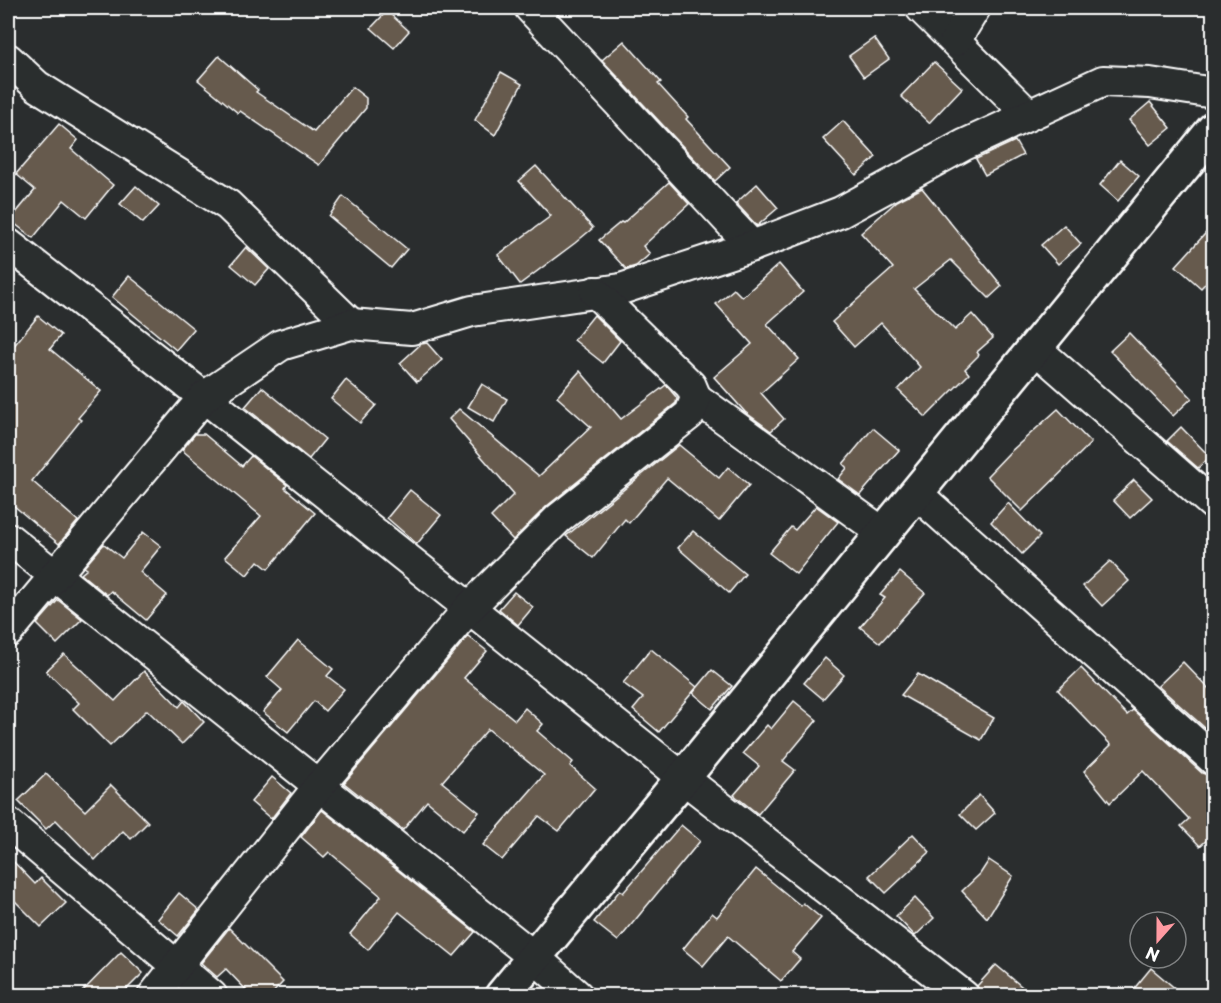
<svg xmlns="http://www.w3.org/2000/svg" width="1221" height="1003" font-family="'Playpen Sans',sans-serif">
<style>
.building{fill:#665a4d;stroke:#fff;stroke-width:1.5}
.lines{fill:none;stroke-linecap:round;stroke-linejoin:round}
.minor-casing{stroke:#fff;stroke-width:34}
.tertiary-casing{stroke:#fff;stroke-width:38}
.minor{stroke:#2a2d2e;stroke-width:30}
.tertiary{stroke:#2a2d2e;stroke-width:33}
</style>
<rect width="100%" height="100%" fill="#2a2d2e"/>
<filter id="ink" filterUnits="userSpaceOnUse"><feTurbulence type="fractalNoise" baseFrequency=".0167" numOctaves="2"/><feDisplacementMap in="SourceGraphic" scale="12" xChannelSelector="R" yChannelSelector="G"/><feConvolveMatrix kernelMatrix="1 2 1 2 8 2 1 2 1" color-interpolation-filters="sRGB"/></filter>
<g filter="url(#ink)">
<g class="building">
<polygon points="387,11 409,31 394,48 371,28"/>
<polygon points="874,38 889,59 864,77 849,56"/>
<polygon points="624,41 661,82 658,84 688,117 686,119 730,167 715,181 602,60"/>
<polygon points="219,56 258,90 256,92 314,132 352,87 366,98 366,108 319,165 240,111 238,113 198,80"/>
<polygon points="934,62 962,88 929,123 901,96"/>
<polygon points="501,72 522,84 495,135 475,120"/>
<polygon points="1150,102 1171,128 1150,145 1129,120"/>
<polygon points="843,121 876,157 856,175 823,139"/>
<polygon points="59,124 78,140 71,149 113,185 86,218 64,200 33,238 10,220 35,190 16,174"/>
<polygon points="1015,141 1023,155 985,175 976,159"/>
<polygon points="1120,160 1139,176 1118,201 1100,185"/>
<polygon points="536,166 593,228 575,243 520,284 498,255 551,216 519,181"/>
<polygon points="669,182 689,204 643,246 650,254 636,266 626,269 599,240 621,222 623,223"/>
<polygon points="757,184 778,208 757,226 736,203"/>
<polygon points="136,186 159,206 143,223 120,204"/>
<polygon points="922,188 1002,286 989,298 951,260 914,289 955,330 972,314 993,338 977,352 979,355 965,369 969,374 926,417 898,390 920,367 881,323 854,347 832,322 893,268 861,233 897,201"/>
<polygon points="343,196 407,249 391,268 329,216"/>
<polygon points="1214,224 1214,274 1201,288 1176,266"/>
<polygon points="1064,225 1081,244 1058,264 1041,245"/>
<polygon points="246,247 269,269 255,285 231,265"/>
<polygon points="779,264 803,292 767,324 799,359 761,393 784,419 771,431 745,412 714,377 752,344 716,304 734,289 742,297"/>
<polygon points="129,276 194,329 176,350 112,297"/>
<polygon points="594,315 620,341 603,363 574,340"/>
<polygon points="38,316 61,335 50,349 101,391 78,418 81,420 32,481 78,521 59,544 13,505 8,512 8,353"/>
<polygon points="1129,333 1192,398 1173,416 1110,351"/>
<polygon points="427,343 442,360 417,382 400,363 421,344"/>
<polygon points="580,371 621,419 666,385 677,398 676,403 547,506 513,540 491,517 514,494 449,419 459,409 539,476 591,427 557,397"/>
<polygon points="346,380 376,405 360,423 331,399"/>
<polygon points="482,384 507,399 494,422 468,407"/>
<polygon points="262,387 325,439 309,459 245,407"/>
<polygon points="1058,409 1091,443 1022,511 987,476 1009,453"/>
<polygon points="1181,427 1210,457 1198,468 1167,441"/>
<polygon points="873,428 899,450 860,495 838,479 847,468 843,464"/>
<polygon points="195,434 204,434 242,466 251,456 287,485 285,488 315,513 268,569 258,561 247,575 225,557 261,516 182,450"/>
<polygon points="679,445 719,478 728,467 749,485 719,521 667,478 629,523 625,519 593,558 566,536"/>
<polygon points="1134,480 1152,498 1130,518 1113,500"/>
<polygon points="410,490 441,515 417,544 387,518"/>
<polygon points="1008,503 1040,536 1022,554 991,522"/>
<polygon points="816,506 838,522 796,574 769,553 791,527 795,530"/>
<polygon points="693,531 745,574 729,593 678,548"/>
<polygon points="143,532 161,546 140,572 167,595 146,620 111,591 107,595 81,574 87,569 84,567 104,544 122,558"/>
<polygon points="1110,561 1129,581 1102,606 1083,586"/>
<polygon points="900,572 925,593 880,643 860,627 885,598 880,595"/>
<polygon points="514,592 533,607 518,625 499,609"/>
<polygon points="58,600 82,619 57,644 37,624"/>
<polygon points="468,636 487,651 464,678 515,720 525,708 543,724 537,731 573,762 570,766 595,788 559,831 539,816 502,860 483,845 544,775 488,729 442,782 479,812 463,831 427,801 403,830 344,783"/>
<polygon points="298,640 333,669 327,676 344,689 325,711 314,701 288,732 263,712 282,690 267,677"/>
<polygon points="651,649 697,687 659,732 633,710 643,698 623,683"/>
<polygon points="64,654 115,701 144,671 179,707 184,701 204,722 182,744 147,710 110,746 73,709 79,703 46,671"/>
<polygon points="825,658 844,675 823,699 804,683"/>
<polygon points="1183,662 1214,694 1214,736 1158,686"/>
<polygon points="1081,668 1127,715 1133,710 1202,773 1214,777 1214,844 1208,839 1200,846 1181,826 1189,819 1143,771 1110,803 1084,771 1111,745 1058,690"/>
<polygon points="712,670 732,686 712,709 693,693"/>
<polygon points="918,674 994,718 981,740 901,695"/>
<polygon points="794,701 817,720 783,761 795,770 758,814 734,795 759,766 743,753 767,725 771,729"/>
<polygon points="46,774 85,811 111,785 148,822 131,839 123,831 95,860 56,820 46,829 18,801"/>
<polygon points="272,777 291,793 271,819 251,802"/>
<polygon points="979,795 995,813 976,830 960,814"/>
<polygon points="322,810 475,932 454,956 399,912 368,950 350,934 381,896 329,852 324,857 301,837"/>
<polygon points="681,825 700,841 618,941 594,922 620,890 623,893"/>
<polygon points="913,834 930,852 886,893 869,876"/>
<polygon points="8,856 35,884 41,878 66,903 41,927 8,894"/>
<polygon points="989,860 1013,876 987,918 962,891 980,874"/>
<polygon points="756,869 801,906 803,903 821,918 792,952 800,959 781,981 728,936 703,966 683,949 712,913 717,917"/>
<polygon points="179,893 199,910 178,936 158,919"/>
<polygon points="915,898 934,918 915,936 896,916"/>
<polygon points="229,928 283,982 270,996 252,996 226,969 217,977 201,963"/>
<polygon points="121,952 143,973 120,996 78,996"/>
<polygon points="996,965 1033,996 981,996 977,986"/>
<polygon points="1151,968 1184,996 1128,996"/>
</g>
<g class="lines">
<g class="minor-casing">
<g id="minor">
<polyline points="530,8 752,246"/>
<polyline points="921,8 1029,115"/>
<polyline points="955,41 975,8"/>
<polyline points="8,59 37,86 228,205 351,324"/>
<polyline points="8,244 204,397 683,778 964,996"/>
<polyline points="1035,348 1214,505"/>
<polyline points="696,398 883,533"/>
<polyline points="916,493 1214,760"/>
<polyline points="8,538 534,957 578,996"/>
<polyline points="8,632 204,397 281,345 351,324 412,329 472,311 621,289 752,246 841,212 964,145 1103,81 1150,83 1214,93"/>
<polyline points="8,823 212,996"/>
<polyline points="153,996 319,786 469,608 558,519 690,414 696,398 691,386 595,292"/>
</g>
</g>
<g class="tertiary-casing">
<polyline id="tertiary" points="502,996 683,778 1214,129"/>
</g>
<use href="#minor" class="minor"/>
<use href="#tertiary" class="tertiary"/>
</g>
</g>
<rect width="1221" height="1003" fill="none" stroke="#2a2d2e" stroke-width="30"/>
<rect x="15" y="15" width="1191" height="973" fill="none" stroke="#fff" stroke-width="2" filter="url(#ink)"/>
<g transform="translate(1158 940) rotate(201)"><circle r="28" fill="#2a2d2e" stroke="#7f8182" stroke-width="1.5"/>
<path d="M0-4.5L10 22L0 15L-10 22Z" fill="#ff9aa2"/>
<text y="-9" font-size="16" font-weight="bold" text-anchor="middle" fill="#ffffff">N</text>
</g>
</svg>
